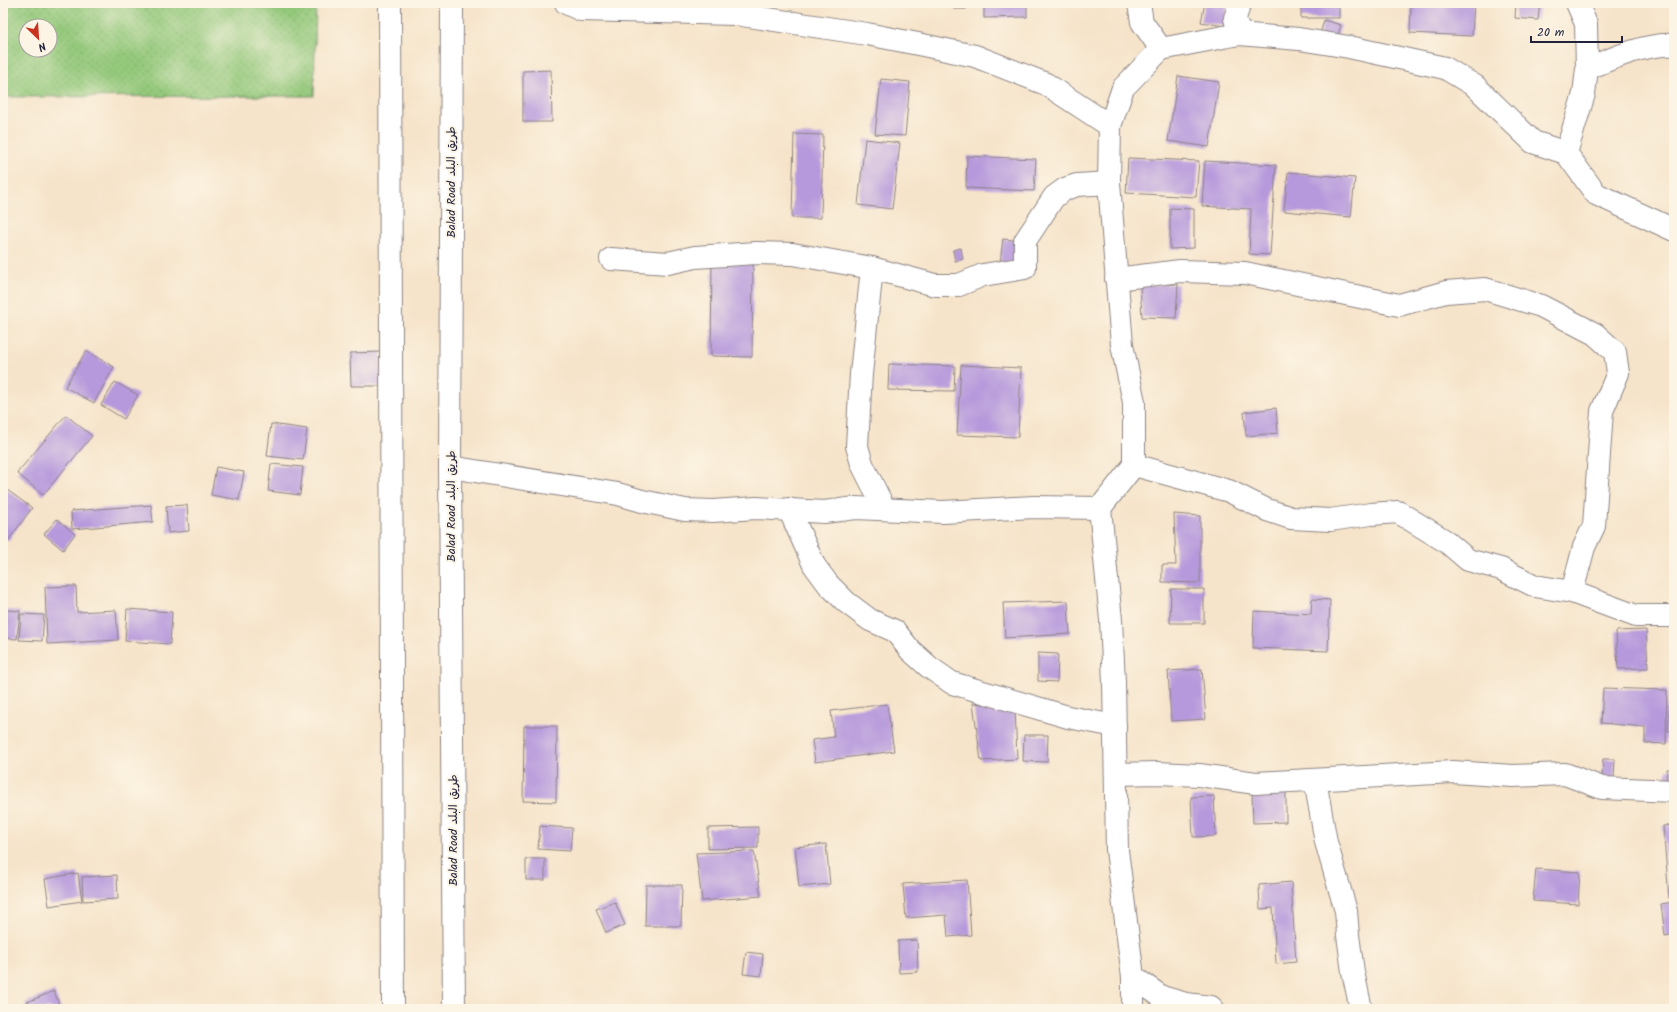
<svg xmlns="http://www.w3.org/2000/svg" width="1677" height="1012" font-family="Kalam,'Playpen Sans Arabic',sans-serif">
<style>
.grass{fill:url(#grass-dots);stroke:#5b765b;fill-rule:evenodd}
.building{fill:#b699dc}
.lines{fill:none;stroke-linecap:round;stroke-linejoin:round}
.minor-casing{stroke:#8c8382;stroke-width:24}
.highway-casing{stroke:#8c8382;stroke-width:24}
.minor{stroke:#fff;stroke-width:22}
.highway{stroke:#fff;stroke-width:22}
.labels{text-anchor:middle;dominant-baseline:central;stroke-width:4;stroke-linejoin:round;paint-order:stroke}
.street-label{font-size:12px;fill:#22223b;stroke:#fcf5e5}
</style>
<defs>
<pattern id="grass-dots" width="8" height="8" patternUnits="userSpaceOnUse"><rect width="8" height="8" fill="#94c97b"/><path d="M2 2h.1M6 6h.1" fill="none" stroke="#7fac6b" stroke-width="1.8" stroke-linecap="round"/></pattern>
</defs>
<rect width="100%" height="100%" fill="#fcf5e5"/>
<filter id="ink" filterUnits="userSpaceOnUse"><feTurbulence type="fractalNoise" baseFrequency=".025" numOctaves="2"/><feDisplacementMap in="SourceGraphic" scale="8" xChannelSelector="R" yChannelSelector="G"/><feConvolveMatrix kernelMatrix="1 2 1 2 8 2 1 2 1" color-interpolation-filters="sRGB"/></filter>
<filter id="wash" filterUnits="userSpaceOnUse"><feTurbulence type="fractalNoise" baseFrequency=".012" numOctaves="4" result="noise"/><feDisplacementMap in="SourceGraphic" scale="16" xChannelSelector="R" yChannelSelector="G"/><feGaussianBlur stdDeviation="0.9" result="paint"/><feColorMatrix in="noise" values="0 0 0 0 0 0 0 0 0 0 0 0 0 0 0 0 0 1.4 0 .05"/><feComposite in="paint" operator="in"/></filter>
<g filter="url(#wash)">
<rect width="100%" height="100%" fill="#f6e4ca"/>
<path class="grass" d="M3,3H316L314,96L3,97ZM26,26H50V50H26Z"/>
<g id="blocks">
<g class="building">
<rect x="954" y="3" width="12" height="6"/>
<polygon points="984,3 1027,3 1027,17 984,18"/>
<polygon points="1205,3 1228,3 1224,26 1201,22"/>
<rect x="1301" y="3" width="38" height="15"/>
<polygon points="1411,3 1474,3 1472,36 1410,33"/>
<polygon points="1516,3 1540,3 1538,20 1515,18"/>
<polygon points="1324,20 1341,25 1336,42 1319,38"/>
<polygon points="551,70 552,122 523,122 523,71"/>
<polygon points="1178,76 1219,82 1209,147 1168,141"/>
<polygon points="881,79 910,82 905,136 875,134"/>
<polygon points="794,134 823,135 821,218 792,218"/>
<polygon points="865,139 900,143 892,209 858,205"/>
<polygon points="967,156 1036,159 1034,191 966,188"/>
<polygon points="1128,158 1199,161 1196,197 1126,193"/>
<polygon points="1205,161 1276,165 1270,255 1249,254 1251,209 1202,206"/>
<polygon points="1288,172 1355,178 1351,217 1284,211"/>
<polygon points="1170,208 1194,209 1194,248 1170,249"/>
<polygon points="1003,239 1022,241 1020,264 1000,262"/>
<polygon points="961,248 963,259 955,261 953,250"/>
<polygon points="712,263 753,263 752,357 711,356"/>
<polygon points="1178,284 1176,318 1142,317 1140,285"/>
<polygon points="86,351 114,367 94,403 65,387"/>
<polygon points="381,352 382,386 351,386 350,353"/>
<polygon points="889,364 955,366 954,391 888,390"/>
<polygon points="961,365 1021,368 1018,437 957,435"/>
<polygon points="115,382 138,395 124,419 101,405"/>
<polygon points="1276,408 1278,433 1246,436 1244,412"/>
<polygon points="66,415 92,436 43,495 17,473"/>
<polygon points="271,424 307,429 303,460 267,456"/>
<polygon points="271,464 303,467 300,495 268,491"/>
<polygon points="216,467 244,472 239,500 211,495"/>
<polygon points="3,487 32,508 8,541 3,537"/>
<polygon points="151,505 153,522 72,529 71,511"/>
<polygon points="187,505 189,531 168,533 166,506"/>
<polygon points="1174,514 1200,516 1200,583 1162,582 1162,565 1176,565"/>
<polygon points="57,519 75,534 63,550 44,534"/>
<polygon points="76,586 77,612 116,610 118,640 47,644 45,587"/>
<polygon points="1171,589 1204,589 1204,623 1170,623"/>
<polygon points="1312,599 1330,600 1328,651 1253,648 1254,611 1311,614"/>
<polygon points="1068,601 1070,634 1005,638 1003,603"/>
<polygon points="127,609 172,612 170,644 125,641"/>
<polygon points="7,610 20,611 17,639 4,638"/>
<polygon points="21,614 44,615 42,641 19,640"/>
<polygon points="1646,630 1648,668 1618,669 1616,631"/>
<polygon points="1038,653 1058,654 1057,682 1038,681"/>
<polygon points="1202,669 1206,719 1171,721 1168,671"/>
<polygon points="1603,688 1667,690 1666,744 1645,743 1645,727 1601,723"/>
<polygon points="1671,692 1674,692 1674,731 1668,731"/>
<polygon points="973,703 1015,707 1017,759 981,761"/>
<polygon points="887,704 894,751 815,762 812,740 834,737 831,711"/>
<polygon points="524,726 557,726 556,802 523,801"/>
<polygon points="1024,735 1048,735 1047,762 1023,761"/>
<polygon points="1603,759 1615,759 1614,778 1602,778"/>
<polygon points="1667,769 1674,769 1674,781 1666,780"/>
<polygon points="1286,791 1286,822 1253,823 1252,793"/>
<polygon points="1214,796 1216,836 1193,837 1191,797"/>
<polygon points="1674,825 1674,898 1669,898 1663,826"/>
<polygon points="540,826 572,828 570,851 538,849"/>
<polygon points="758,827 758,848 708,849 708,828"/>
<polygon points="826,844 830,884 799,887 795,847"/>
<polygon points="754,851 761,896 702,901 696,853"/>
<rect x="526" y="859" width="19" height="21"/>
<polygon points="1536,869 1580,872 1578,904 1533,901"/>
<polygon points="78,873 82,901 49,906 45,879"/>
<polygon points="117,875 118,899 83,901 82,877"/>
<polygon points="967,880 971,935 948,937 946,915 906,918 903,884"/>
<polygon points="1291,882 1296,962 1276,964 1273,908 1260,909 1259,885"/>
<polygon points="646,885 682,885 681,926 645,926"/>
<polygon points="615,902 625,925 606,933 596,909"/>
<polygon points="1674,902 1674,934 1665,936 1661,904"/>
<polygon points="917,940 918,972 899,973 898,941"/>
<polygon points="746,952 763,954 761,976 743,974"/>
<polygon points="1671,979 1674,979 1674,995 1672,996"/>
<polygon points="54,991 61,1009 27,1009 25,1003"/>
</g>
</g>
</g>
<g filter="url(#ink)">
<use href="#blocks" fill-opacity="0" stroke="#8c8382" stroke-width="1"/>
<g class="lines">
<g class="minor-casing">
<g id="minor">
<polyline points="566,3 581,10 735,14 867,34 918,44 975,56 1046,84 1110,126"/>
<polyline points="1139,3 1142,22 1161,49"/>
<polyline points="1239,34 1235,18 1240,3"/>
<path d="M1587,69C1612,58 1648,43 1674,45"/>
<polyline points="1566,153 1584,94 1587,69 1586,24 1577,3"/>
<polyline points="611,259 668,263 695,257 756,253 793,254 872,268 935,285 959,285 983,275 1025,268 1025,241 1054,197 1065,189 1077,185 1109,183"/>
<polyline points="872,268 861,374 857,446 862,464 884,508"/>
<polyline points="1116,279 1180,271 1245,273 1399,305 1446,292 1485,289 1541,306 1595,334 1615,352 1618,373 1602,411 1594,526 1584,547 1572,592"/>
<polyline points="1134,465 1229,491 1267,510 1291,518 1330,520 1371,514 1398,512 1447,542 1468,560 1501,569 1535,586 1572,592 1636,616 1674,616"/>
<polyline points="450,467 618,494 642,501 685,510 713,511 756,508 824,512 856,508 943,512 1034,507 1100,508 1134,465 1134,402 1122,345 1109,183 1110,126 1123,88 1161,49 1239,34 1299,39 1349,47 1445,68 1475,86 1533,142 1566,153 1596,194 1674,230"/>
<polyline points="1100,508 1111,620 1114,682 1117,850 1133,977 1133,1009"/>
<polyline points="789,509 814,565 828,584 846,602 870,620 895,631 910,650 929,667 952,683 1068,717 1115,726"/>
<polyline points="1116,774 1158,773 1199,775 1256,783 1453,772 1513,776 1565,774 1602,788 1674,791"/>
<polyline points="1315,780 1326,842 1346,911 1348,935 1353,972 1361,1009"/>
<polyline points="1133,977 1162,997 1186,1004 1211,1007 1213,1009"/>
</g>
</g>
<g class="highway-casing">
<g id="highway">
<polyline points="390,3 393,1009"/>
<polyline points="452,3 450,467 454,1009"/>
</g>
</g>
<use href="#minor" class="minor"/>
<use href="#highway" class="highway"/>
</g>
</g>
<g class="labels">
<g class="street-label">
<text transform="translate(451 182) rotate(-90)">Balad Road طريق البلد</text>
<text transform="translate(451 506) rotate(-90)">Balad Road طريق البلد</text>
<text transform="translate(453 830) rotate(-90)">Balad Road طريق البلد</text>
</g>
</g>
<rect width="1677" height="1012" fill="none" stroke="#fcf5e5" stroke-width="16"/>
<g transform="translate(38 38) rotate(155)"><circle r="19" fill="#fcf5e5" stroke="#a5a1a1"/>
<path d="M0-3L7 15L0 10L-7 15Z" fill="#c8321e"/>
<text y="-6" font-size="11" font-weight="bold" text-anchor="middle" fill="#22223b">N</text>
</g>
<path d="M1531 36v6h91v-6" fill="none" stroke="#22223b" stroke-width="2"/>
<text x="1537" y="36" font-size="12" fill="#22223b" stroke="#fcf5e5" stroke-width="3" paint-order="stroke">20 m</text>
</svg>
